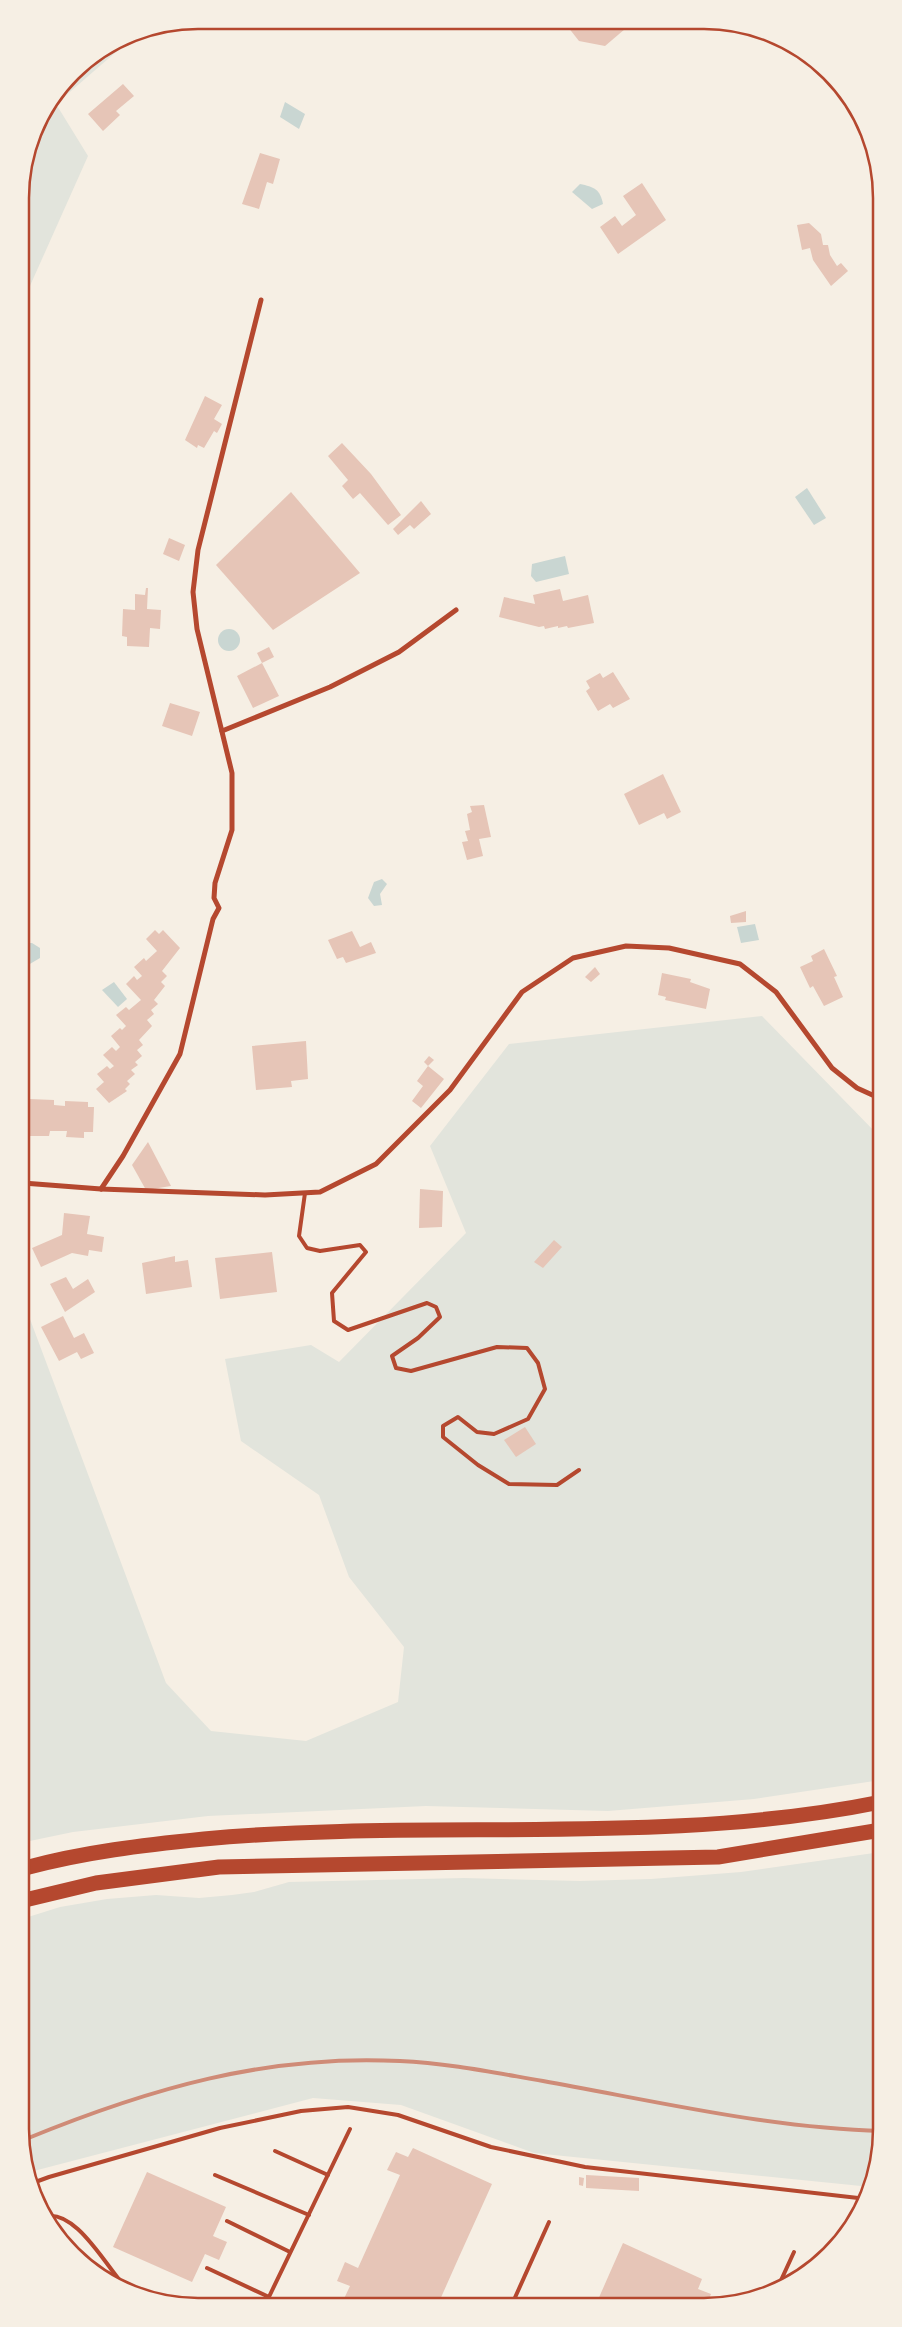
<svg xmlns="http://www.w3.org/2000/svg" width="902" height="2327" font-family="Mulish,sans-serif">
<style>
.green{fill:#e2e4dc}
.water{fill:#c9d6d2}
.building{fill:#e6c5b7}
.lines{fill:none;stroke-linecap:round;stroke-linejoin:round}
.path{stroke:#b5482f;stroke-width:3}
.service{stroke:#b5482f;stroke-width:4}
.minor{stroke:#b5482f;stroke-width:5}
.motorway{stroke:#b5482f;stroke-width:15}
.rail{stroke:#cf8b77;stroke-width:4}
.rim{fill:none;stroke:#b5482f;stroke-width:2.5}
</style>
<rect width="100%" height="100%" fill="#f6efe4"/>
<g class="green">
<polygon points="139,32 56,104 88,156 21,306 20,186 38,119 80,64 130,33"/>
<polygon points="762,1016 879,1136 881,1780 754,1799 608,1811 426,1806 208,1816 73,1832 25,1842 24,1303 166,1683 211,1731 306,1741 398,1702 404,1647 349,1577 319,1495 241,1441 225,1359 311,1345 339,1362 466,1233 430,1146 509,1044"/>
<polygon points="881,1852 882,2141 871,2187 534,2153 401,2105 313,2098 26,2173 25,1918 60,1907 107,1899 156,1895 199,1898 232,1895 254,1892 289,1882 464,1878 580,1881 651,1879 741,1872"/>
</g>
<g class="water">
<polygon points="285,102 305,114 299,129 280,117"/>
<path d="M580,184C594,187 600,189 603,204L592,209L572,192Z"/>
<polygon points="807,488 826,518 814,525 795,497"/>
<polygon points="565,556 569,574 536,582 531,576 532,564"/>
<circle cx="229" cy="640" r="11"/>
<polygon points="382,879 387,884 380,894 382,905 374,906 368,898 374,882"/>
<polygon points="755,924 759,940 741,943 737,927"/>
<polygon points="27,943 32,943 40,948 40,958 23,968 23,951"/>
<polygon points="114,982 127,999 118,1007 102,990"/>
</g>
<g class="building">
<polygon points="564,22 595,22 632,23 605,46 579,41"/>
<polygon points="123,84 134,96 116,111 120,115 103,131 88,114"/>
<polygon points="260,153 280,159 273,184 267,182 259,209 242,204"/>
<polygon points="642,183 666,220 618,254 600,227 615,216 622,226 636,215 623,196"/>
<polygon points="809,223 821,234 823,245 828,245 830,255 837,266 841,263 848,271 831,286 813,260 810,248 802,250 797,225"/>
<polygon points="205,396 222,405 214,419 222,424 217,433 214,431 204,448 198,445 197,448 185,440"/>
<polygon points="342,443 371,474 401,515 388,525 360,493 353,499 342,486 348,480 328,456"/>
<polygon points="291,492 360,573 273,630 216,565"/>
<polygon points="421,501 431,514 414,529 410,525 398,535 393,529"/>
<polygon points="169,538 185,545 179,561 163,554"/>
<polygon points="146,588 148,588 147,609 161,610 160,629 150,628 149,647 127,646 127,637 122,636 123,609 135,610 135,594 145,595"/>
<polygon points="560,589 563,601 588,595 594,623 568,628 567,626 558,628 558,626 545,629 544,626 539,627 499,617 504,597 535,604 533,595"/>
<polygon points="269,647 274,657 262,663 257,653"/>
<polygon points="262,663 279,696 253,708 237,676"/>
<polygon points="613,672 630,699 613,708 610,704 598,711 586,691 590,688 586,681 600,673 603,678"/>
<polygon points="170,703 200,712 192,736 162,726"/>
<polygon points="663,774 681,812 667,819 664,813 639,825 624,794"/>
<polygon points="484,805 491,837 479,839 483,856 467,860 462,842 468,841 465,831 470,830 467,814 472,812 470,806"/>
<polygon points="746,911 746,922 731,923 730,916"/>
<polygon points="155,930 159,934 163,930 180,948 162,971 167,976 161,982 165,986 154,1000 158,1004 151,1010 154,1014 147,1020 152,1026 139,1040 143,1045 137,1050 142,1056 135,1062 138,1065 131,1070 135,1074 127,1081 130,1084 125,1089 127,1091 109,1103 96,1089 104,1082 97,1074 107,1066 110,1069 114,1066 103,1055 112,1047 116,1051 120,1047 111,1036 120,1028 122,1030 126,1026 116,1015 126,1007 129,1010 141,1000 126,984 134,976 137,980 142,976 134,967 144,958 146,961 157,951 146,939"/>
<polygon points="352,931 360,947 371,942 376,953 346,963 343,957 337,959 328,940"/>
<polygon points="824,949 837,976 834,977 843,997 824,1006 813,986 810,988 800,967 813,961 811,956"/>
<polygon points="595,967 600,974 591,982 585,977"/>
<polygon points="662,973 691,979 690,982 710,989 706,1009 665,1000 666,997 658,995"/>
<polygon points="306,1041 308,1079 291,1081 292,1087 256,1090 252,1046"/>
<polygon points="429,1056 434,1060 428,1066 424,1062"/>
<polygon points="428,1066 444,1079 421,1108 412,1101 423,1086 417,1081"/>
<polygon points="29,1099 54,1100 54,1105 65,1106 65,1101 88,1102 88,1107 94,1107 93,1132 84,1132 84,1138 66,1137 67,1131 50,1131 49,1136 29,1136 29,1130 23,1129 23,1104 29,1104"/>
<polygon points="148,1142 171,1186 146,1190 132,1165"/>
<polygon points="420,1189 443,1191 442,1227 419,1228"/>
<polygon points="64,1213 90,1216 87,1234 104,1237 102,1252 89,1250 88,1256 72,1253 41,1267 32,1248 62,1235"/>
<polygon points="554,1240 562,1247 543,1268 534,1262"/>
<polygon points="272,1252 277,1292 220,1299 215,1258"/>
<polygon points="175,1256 175,1262 188,1260 192,1287 146,1294 142,1263"/>
<polygon points="66,1277 73,1289 88,1279 95,1292 65,1312 50,1284"/>
<polygon points="63,1316 74,1338 84,1333 94,1353 81,1359 77,1352 59,1361 41,1327"/>
<polygon points="525,1427 536,1444 516,1457 504,1440"/>
<polygon points="413,2148 492,2184 459,2257 439,2302 342,2303 350,2286 337,2281 345,2262 358,2268 400,2175 387,2170 396,2152 408,2157"/>
<polygon points="147,2172 226,2207 213,2236 227,2242 219,2260 205,2254 192,2282 113,2247"/>
<polygon points="586,2175 639,2178 639,2191 586,2188"/>
<polygon points="579,2177 584,2178 583,2186 579,2185"/>
<polygon points="623,2243 702,2279 698,2289 711,2294 708,2301 597,2302"/>
</g>
<g class="lines">
<polyline class="path" points="93,62 95,55"/>
<g class="service">
<polyline points="305,1193 299,1236 307,1248 320,1251 360,1245 366,1252 332,1293 334,1321 348,1330 427,1303 436,1307 440,1317 418,1338 392,1356 396,1368 411,1371 497,1347 527,1348 538,1363 545,1389 528,1419 494,1434 477,1432 458,1417 443,1426 443,1437 478,1465 509,1484 557,1485 579,1470"/>
<polyline points="275,2151 328,2175"/>
<polyline points="215,2175 309,2215"/>
<polyline points="30,2184 49,2177 220,2128 301,2111 348,2107 398,2115 491,2147 585,2167 867,2199"/>
<path d="M43,2217C73,2206 105,2264 122,2283"/>
<polyline points="227,2221 290,2252"/>
<polyline points="207,2268 269,2297"/>
<polyline points="777,2289 794,2252"/>
<polyline points="513,2302 549,2222"/>
<polyline points="266,2303 350,2129"/>
</g>
<g class="minor">
<polyline points="222,731 330,687 399,652 456,610"/>
<polyline points="23,1183 101,1189 265,1195 320,1192 376,1164 450,1090 522,992 573,958 626,946 669,948 740,964 776,992 832,1068 857,1088 879,1098"/>
<polyline points="101,1189 123,1156 180,1054 213,919 219,908 214,898 215,883 232,830 232,773 197,629 193,592 198,550 261,300"/>
</g>
<g class="motorway">
<path d="M25,1868C84,1852 144,1845 204,1839C428,1818 660,1847 881,1802"/>
<polyline points="25,1900 96,1883 219,1867 718,1857 881,1830"/>
</g>
<path class="rail" d="M26,2139C148,2089 267,2054 400,2061C448,2063 496,2073 543,2081C655,2101 768,2128 882,2131"/>
</g>
<path d="M0 0H902V2327H0ZM198 29H704A169 169 0 0 1 873 198V2129A169 169 0 0 1 704 2298H198A169 169 0 0 1 29 2129V198A169 169 0 0 1 198 29Z" fill="#f6efe4" fill-rule="evenodd"/>
<path class="rim" d="M198 29H704A169 169 0 0 1 873 198V2129A169 169 0 0 1 704 2298H198A169 169 0 0 1 29 2129V198A169 169 0 0 1 198 29Z"/>
</svg>
